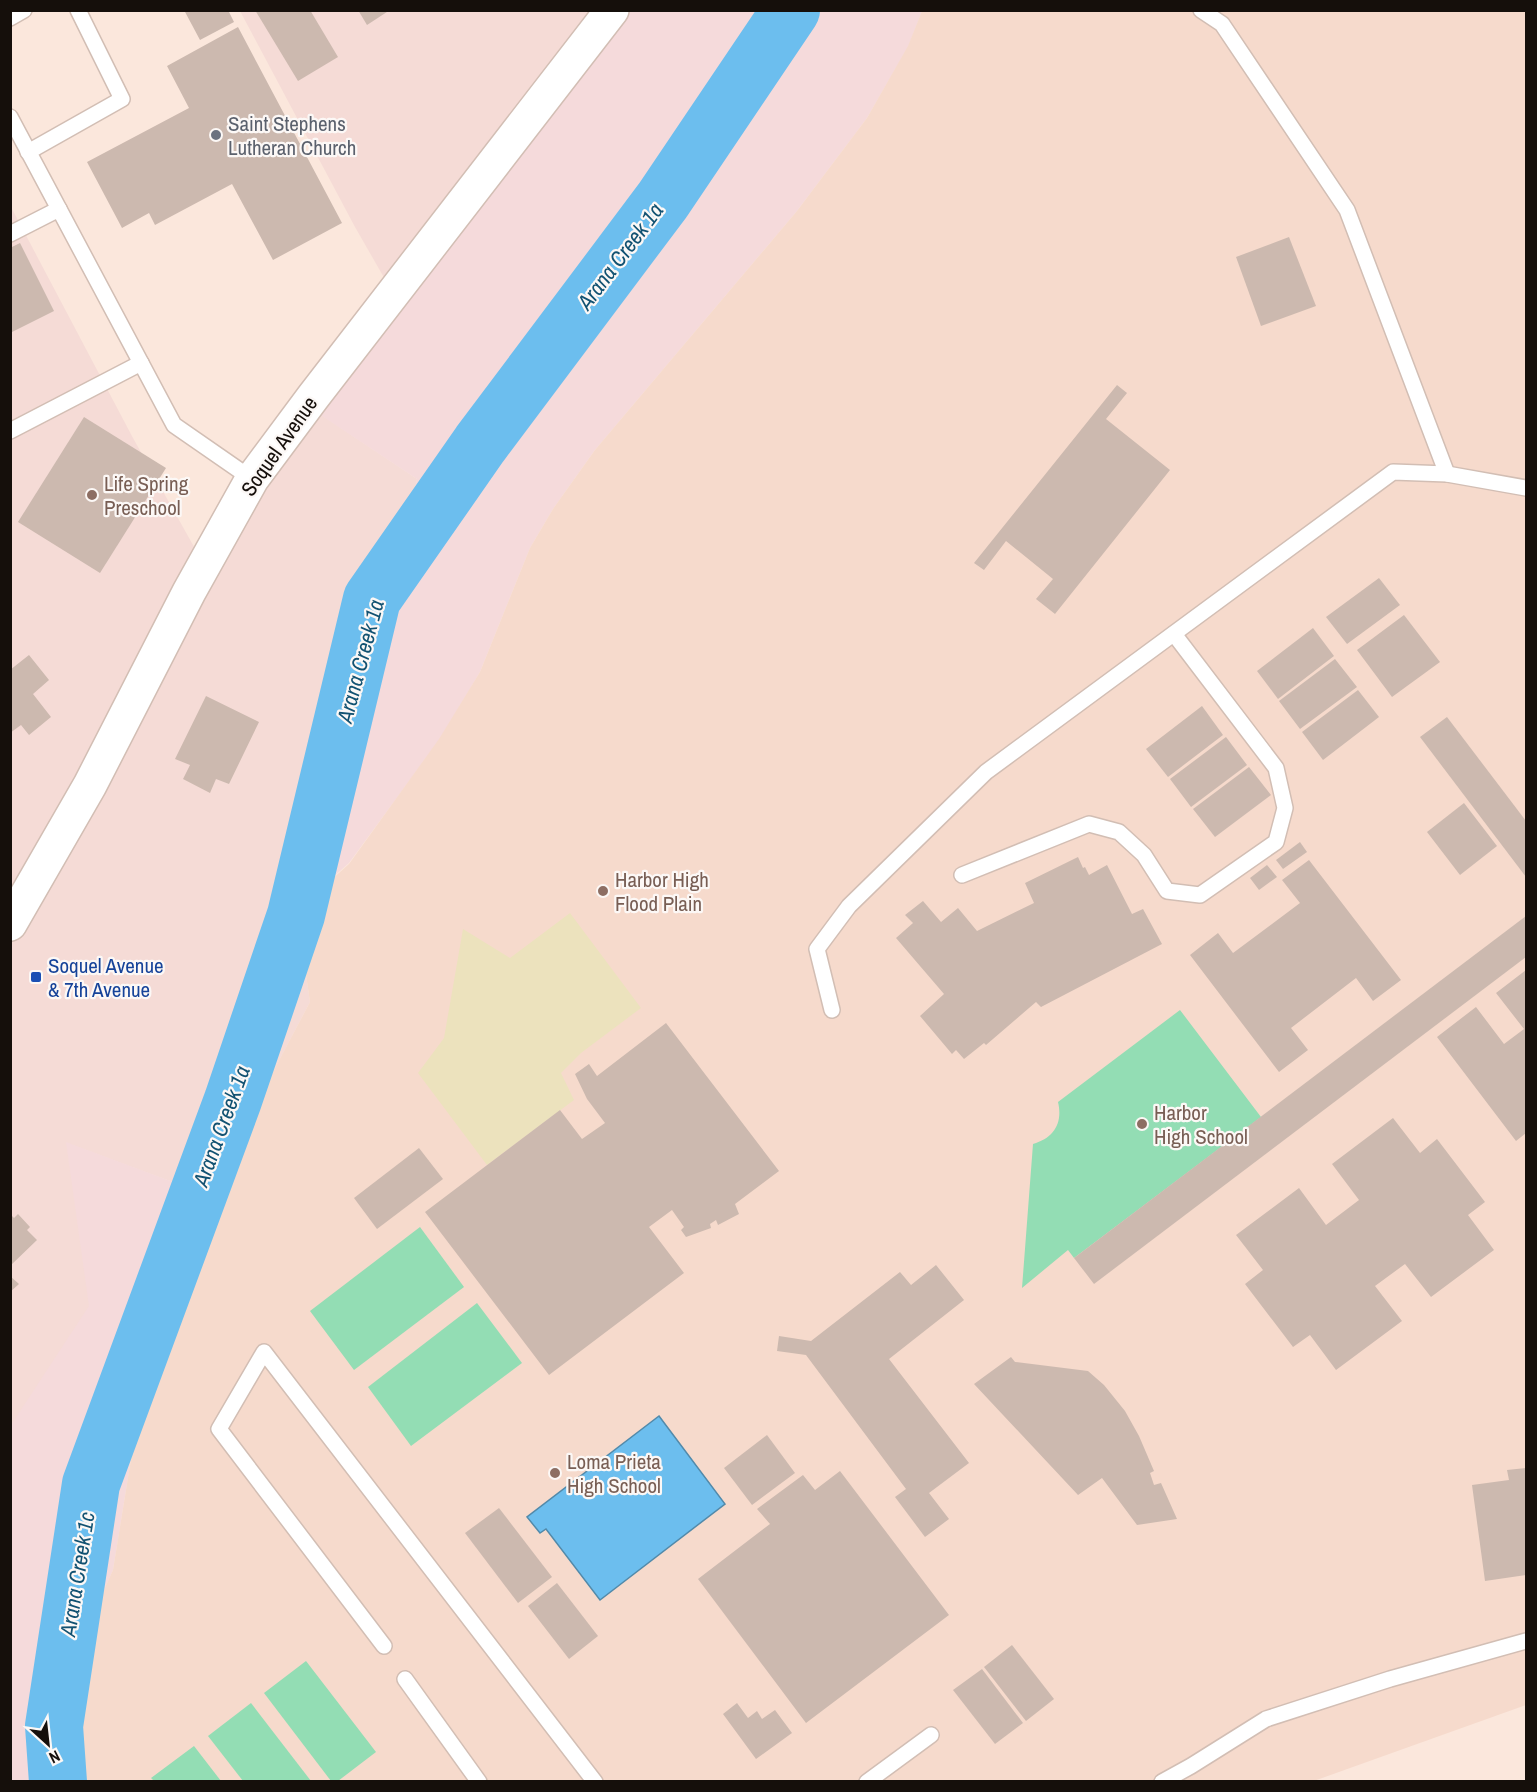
<svg xmlns="http://www.w3.org/2000/svg" width="1537" height="1792" font-family="'Archivo Narrow',sans-serif">
<style>
.commercial{fill:#f5dbd6}
.industrial{fill:#f5dadb}
.built{fill:#f6dacc}
.green{fill:#93ddb4}
.sand{fill:#ece2bd}
.water{fill:#6cbeee;stroke:#528aaa;stroke-width:1.5}
.lines{fill:none;stroke-linecap:round;stroke-linejoin:round}
.river{stroke:#6cbeee;stroke-width:58}
.building{fill:#ccb9af}
.service-casing{stroke:#d2beb4;stroke-width:18}
.primary-casing{stroke:#d2beb4;stroke-width:36}
.service{stroke:#fff;stroke-width:15}
.primary{stroke:#fff;stroke-width:33}
.worship-dot{fill:#6b7280;stroke:#fcf8f6;stroke-width:2}
.education-dot{fill:#8d6e63;stroke:#fcf8f6;stroke-width:2}
.transit-dot{fill:#1a4fb4;stroke:#fcf8f6;stroke-width:2}
.labels{text-anchor:middle;dominant-baseline:central;stroke-width:4.5;stroke-linejoin:round;paint-order:stroke}
.worship-label{font-size:21px;fill:#5b616d;stroke:#fcf8f6;text-anchor:start}
.street-label{font-size:21px;fill:#150f0b;stroke:#fcf8f6}
.education-label{font-size:21px;fill:#785e54;stroke:#fcf8f6;text-anchor:start}
.transit-label{font-size:21px;fill:#164399;stroke:#fcf8f6;text-anchor:start}
.water-label{font-size:22px;font-style:italic;fill:#125272;stroke:#fcf8f6}
</style>
<rect width="100%" height="100%" fill="#fbe7dc"/>
<g class="commercial">
<polygon points="240,11 604,11 390,288 355,227"/>
<polygon points="11,207 133,438 202,561 308,406 417,479 332,878 311,898 296,907 310,1002 208,1195 67,1143 90,1306 11,1438"/>
</g>
<g class="industrial">
<polygon points="604,11 922,11 908,47 867,118 797,211 595,450 553,509 530,548 480,672 440,739 349,863 331,879 417,479 307,406"/>
<polygon points="66,1142 208,1195 159,1287 113,1570 31,1750 35,1781 11,1782 11,1425 89,1306"/>
</g>
<polygon class="built" points="922,11 1526,11 1526,1705 1311,1782 35,1782 31,1750 113,1570 159,1287 310,1002 296,907 311,898 349,864 439,739 480,672 530,548 553,509 595,450 797,211 867,118 908,46"/>
<g class="green">
<path d="M1180,1010L1261,1117L1074,1258L1068,1250L1022,1288L1033,1144C1054,1138 1063,1123 1058,1102Z"/>
<polygon points="420,1227 464,1287 354,1370 310,1311"/>
<polygon points="477,1303 522,1363 411,1446 368,1387"/>
<polygon points="306,1661 376,1752 338,1781 331,1781 264,1693"/>
<polygon points="251,1703 311,1781 243,1781 208,1736"/>
<polygon points="194,1746 221,1781 154,1781 151,1778"/>
</g>
<polygon class="sand" points="570,913 641,1008 581,1053 561,1073 574,1100 487,1165 418,1073 444,1038 463,929 510,958"/>
<polygon class="water" points="659,1416 725,1504 600,1600 546,1529 540,1533 527,1517"/>
<g class="lines">
<polyline class="river" points="58,1782 54,1726 91,1484 233,1100 296,915 372,599 480,444 663,200 791,10"/>
</g>
<g class="building">
<polygon points="184,10 228,10 234,22 200,40"/>
<polygon points="255,10 310,10 338,57 298,81"/>
<polygon points="358,10 390,10 367,25"/>
<polygon points="238,27 342,223 273,260 232,184 155,225 149,213 122,228 87,162 189,108 167,66"/>
<polygon points="1289,237 1316,306 1261,326 1236,257"/>
<polygon points="20,243 54,311 10,333 10,248"/>
<polygon points="1117,385 1127,393 1106,419 1170,470 1055,614 1036,599 1053,579 1006,541 984,570 974,563"/>
<polygon points="84,417 166,468 100,573 18,522"/>
<polygon points="1379,578 1400,605 1347,644 1326,617"/>
<polygon points="1404,615 1440,662 1392,697 1357,650"/>
<polygon points="1313,628 1334,656 1278,699 1257,671"/>
<polygon points="29,655 49,680 33,694 51,717 29,735 21,725 10,733 10,670"/>
<polygon points="1335,659 1357,687 1300,729 1279,701"/>
<polygon points="1358,690 1379,717 1323,760 1302,732"/>
<polygon points="206,696 259,722 229,784 216,779 210,793 183,779 190,765 175,759"/>
<polygon points="1202,706 1223,735 1168,777 1146,749"/>
<polygon points="1447,717 1526,821 1526,877 1420,737"/>
<polygon points="1226,737 1247,765 1191,807 1170,779"/>
<polygon points="1249,767 1271,795 1215,837 1193,809"/>
<polygon points="1464,803 1497,846 1460,875 1427,832"/>
<polygon points="1300,842 1307,852 1283,869 1276,860"/>
<polygon points="1078,857 1083,868 1085,867 1089,875 1107,865 1132,914 1143,909 1162,944 1041,1007 1036,1002 986,1045 984,1043 964,1059 956,1050 952,1054 920,1016 944,994 896,938 913,923 905,915 923,901 941,922 958,908 977,931 1034,903 1025,883"/>
<polygon points="1309,860 1401,980 1373,1001 1356,978 1291,1028 1308,1050 1279,1072 1190,955 1218,933 1233,953 1300,903 1282,880"/>
<polygon points="1267,865 1277,877 1259,890 1250,878"/>
<polygon points="1526,916 1526,957 1094,1284 1074,1258"/>
<polygon points="1526,970 1526,1133 1516,1141 1437,1037 1476,1007 1504,1044 1524,1029 1496,993"/>
<polygon points="666,1023 779,1171 735,1204 739,1214 718,1225 716,1220 710,1224 711,1228 686,1237 681,1230 684,1227 672,1210 649,1227 684,1273 549,1375 425,1212 560,1110 582,1139 605,1123 587,1099 575,1074 589,1064 597,1076"/>
<polygon points="1393,1118 1420,1153 1437,1139 1485,1202 1468,1215 1494,1250 1431,1297 1405,1264 1375,1286 1402,1321 1336,1370 1310,1335 1293,1347 1245,1284 1263,1270 1236,1235 1299,1188 1326,1225 1359,1200 1332,1164"/>
<polygon points="419,1148 443,1179 377,1229 354,1198"/>
<polygon points="10,1214 14,1218 18,1214 30,1227 27,1230 37,1240 10,1266"/>
<polygon points="936,1265 964,1300 889,1359 969,1463 929,1493 949,1519 925,1537 895,1497 906,1489 806,1355 777,1351 779,1336 811,1341 900,1272 911,1285"/>
<polygon points="10,1276 19,1284 10,1292"/>
<polygon points="1011,1357 1015,1362 1088,1371 1104,1385 1125,1411 1139,1436 1154,1471 1150,1473 1154,1485 1161,1483 1177,1519 1137,1525 1102,1478 1078,1495 974,1384"/>
<polygon points="767,1435 795,1473 752,1505 724,1468"/>
<polygon points="1526,1468 1526,1575 1485,1581 1472,1485 1509,1480 1507,1470"/>
<polygon points="840,1471 949,1615 806,1723 698,1579 770,1524 757,1509 803,1475 815,1490"/>
<polygon points="499,1508 552,1577 518,1603 465,1533"/>
<polygon points="557,1583 598,1636 569,1659 528,1606"/>
<polygon points="1012,1645 1054,1699 1026,1721 984,1667"/>
<polygon points="982,1669 1023,1723 995,1744 953,1690"/>
<polygon points="737,1703 748,1718 757,1711 762,1719 775,1710 792,1733 756,1759 723,1714"/>
</g>
<g class="lines">
<g class="service-casing">
<g id="service">
<polyline points="1201,10 1222,24 1347,210 1447,474"/>
<polyline points="10,18 24,10"/>
<polyline points="10,117 174,425 252,479"/>
<polyline points="28,152 122,99 78,10"/>
<polyline points="10,234 59,209"/>
<polyline points="10,431 141,363"/>
<polyline points="962,875 1089,824 1119,832 1144,855 1167,891 1200,895 1276,842 1285,808 1276,768 1174,634"/>
<polyline points="832,1010 817,949 849,906 986,772 1393,472 1447,474 1526,488"/>
<polyline points="384,1646 219,1429 264,1352 595,1782"/>
<polyline points="405,1679 479,1782"/>
<polyline points="867,1782 931,1735"/>
<polyline points="1162,1782 1191,1766 1266,1719 1390,1679 1526,1641"/>
</g>
</g>
<g class="primary-casing">
<polyline id="primary" points="10,924 90,785 189,592 252,479 313,397 612,10"/>
</g>
<use href="#service" class="service"/>
<use href="#primary" class="primary"/>
</g>
<circle class="worship-dot" cx="216" cy="135" r="6"/>
<g class="education-dot">
<circle cx="92" cy="495" r="6"/>
<circle cx="603" cy="891" r="6"/>
<circle cx="1142" cy="1124" r="6"/>
<circle cx="555" cy="1473" r="6"/>
</g>
<rect class="transit-dot" x="30" y="971" width="12" height="12" rx="3"/>
<g class="labels">
<g class="worship-label">
<text x="228" y="123">Saint Stephens<tspan x="228" dy="24">Lutheran Church</tspan></text>
</g>
<g class="street-label">
<text transform="translate(279 446) rotate(-55)">Soquel Avenue</text>
</g>
<g class="education-label">
<text x="104" y="483">Life Spring<tspan x="104" dy="24">Preschool</tspan></text>
<text x="615" y="879">Harbor High<tspan x="615" dy="24">Flood Plain</tspan></text>
<text x="1154" y="1112">Harbor<tspan x="1154" dy="24">High School</tspan></text>
<text x="567" y="1461">Loma Prieta<tspan x="567" dy="24">High School</tspan></text>
</g>
<g class="transit-label">
<text x="48" y="965">Soquel Avenue<tspan x="48" dy="24">&amp; 7th Avenue</tspan></text>
</g>
<g class="water-label">
<text transform="translate(620 256) rotate(-53)">Arana Creek 1a</text>
<text transform="translate(360 661) rotate(-75)">Arana Creek 1a</text>
<text transform="translate(221 1126) rotate(-70)">Arana Creek 1a</text>
<text transform="translate(77 1574) rotate(-81)">Arana Creek 1c</text>
</g>
</g>
<rect width="1537" height="1792" fill="none" stroke="#150f0b" stroke-width="24"/>
<g transform="translate(48 1744) rotate(153)" stroke="#fcf8f6" stroke-width="4.5" paint-order="stroke">
<path d="M0-4.5L10 22L0 15L-10 22Z" fill="#150f0b"/>
<text y="-9" font-size="16" font-weight="bold" text-anchor="middle" fill="#150f0b">N</text>
</g>
</svg>
